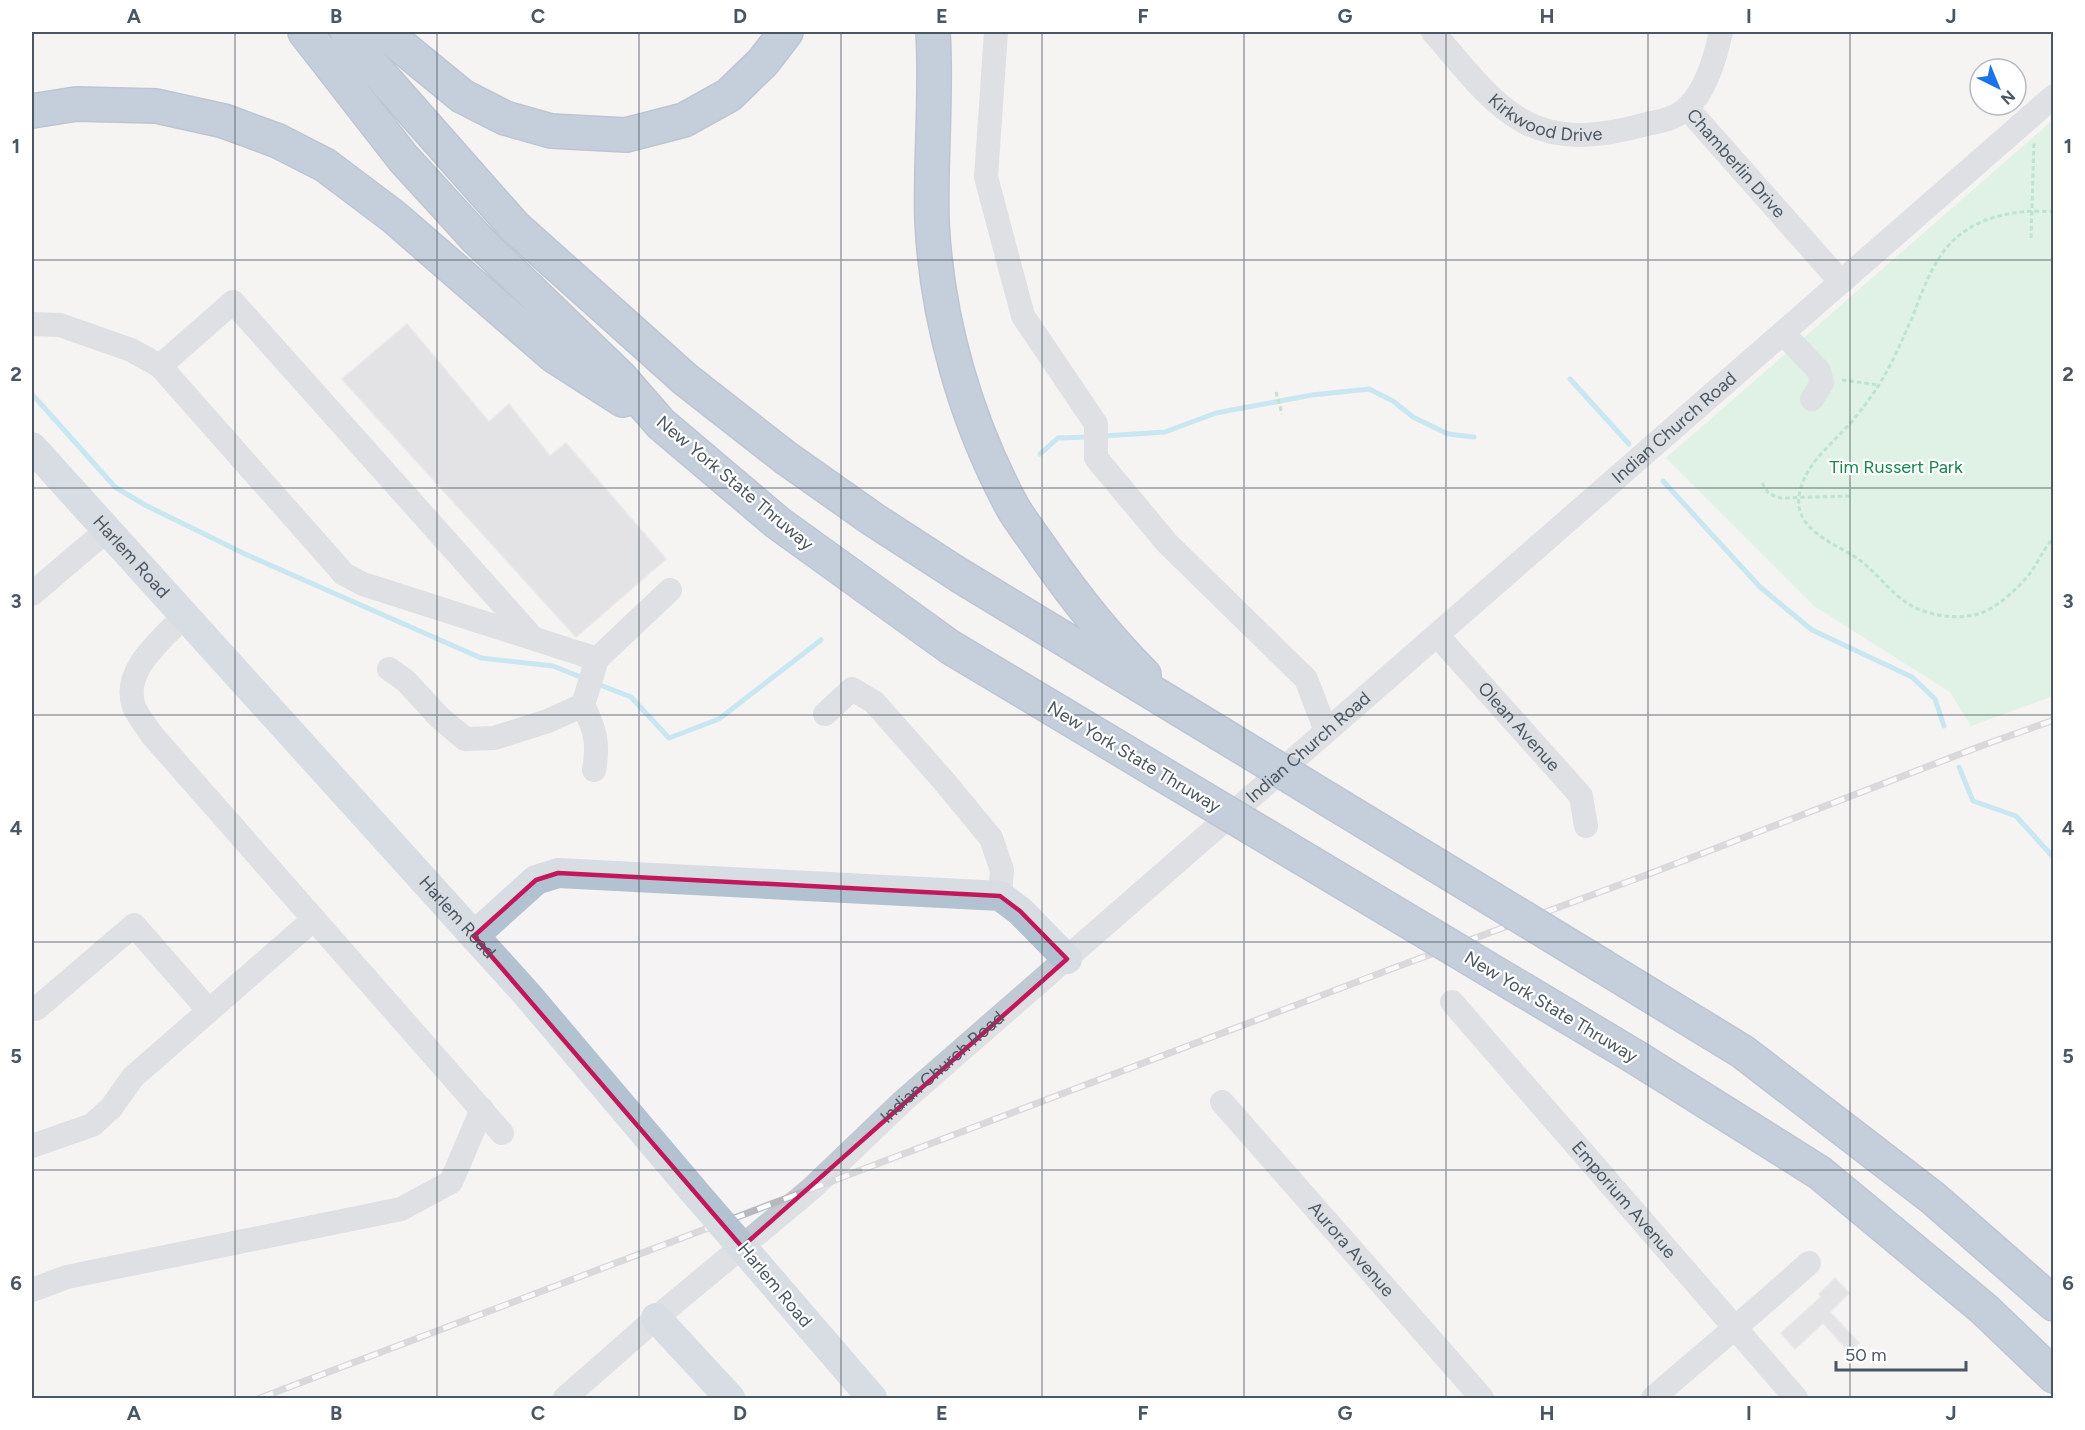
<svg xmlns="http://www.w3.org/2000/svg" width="2085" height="1430" font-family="Figtree,sans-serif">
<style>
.green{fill:#c3f1d5}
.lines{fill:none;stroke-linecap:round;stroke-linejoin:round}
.stream{stroke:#90daee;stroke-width:5}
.building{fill:#cdcfd5;stroke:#d7d9de;stroke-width:1.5}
.highway-casing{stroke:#7690ad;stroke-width:36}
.path{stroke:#7ad0a6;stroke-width:3;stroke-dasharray:4.5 3;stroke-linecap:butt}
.minor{stroke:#c1cad2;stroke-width:24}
.major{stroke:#b3c2d1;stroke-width:30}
.highway{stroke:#8ba5c1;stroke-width:33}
.rail-casing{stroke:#b5b8bd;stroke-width:7}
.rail{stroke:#fff;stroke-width:4.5;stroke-dasharray:14;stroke-linecap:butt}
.highway-bridge-casing{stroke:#7690ad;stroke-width:36;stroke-linecap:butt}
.major-bridge{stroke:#b3c2d1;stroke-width:30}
.highway-bridge{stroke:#8ba5c1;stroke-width:33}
.marked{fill:none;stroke:#c2185b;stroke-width:4.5;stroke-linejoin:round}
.grid{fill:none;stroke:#4a5661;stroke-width:1.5;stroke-opacity:0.55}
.labels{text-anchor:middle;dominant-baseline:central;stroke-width:4.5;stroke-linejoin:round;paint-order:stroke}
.street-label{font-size:18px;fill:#4a5661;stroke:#fff}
.park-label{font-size:18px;fill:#17864f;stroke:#fff}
.neatline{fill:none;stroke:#4a5661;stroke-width:2}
.grid-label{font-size:20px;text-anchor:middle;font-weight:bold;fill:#4a5661}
</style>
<rect width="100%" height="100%" fill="#f5f3f3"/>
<polygon class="green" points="2053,120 2053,696 1971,726 1950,692 1814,606 1666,458"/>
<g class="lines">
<g class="stream">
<polyline points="1570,379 1629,444"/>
<polyline points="32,394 115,487 145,505 245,554 481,658 553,666 583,678"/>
<polyline points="1104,436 1165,432 1216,413 1312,395 1369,389 1393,401 1413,417 1448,434 1474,437"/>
<polyline points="1040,454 1058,438 1088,437"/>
<polyline points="1663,481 1760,587 1812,630 1912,677 1935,699 1944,726"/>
<polyline points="595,683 631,697 669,738 719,719 821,640"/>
<polyline points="1959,767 1973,801 2016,816 2054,858"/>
</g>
</g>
<g class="building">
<polygon points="407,324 489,422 509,404 550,456 566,443 666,559 576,637 342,379"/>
<polygon points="1835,1278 1849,1293 1830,1312 1859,1343 1849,1352 1823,1323 1795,1349 1781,1333 1821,1297 1819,1294"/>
</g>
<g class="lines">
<g class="highway-casing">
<g id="highway">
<polyline points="305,32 403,158 477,239 621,378 661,424 778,523 950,647 1157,771"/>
<polyline points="347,32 371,64 515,227 685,379 786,458 874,520 959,575 1219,733"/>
<polyline points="384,32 462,96 505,118 551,131 626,135 684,120 729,95 763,62 786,32"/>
<path d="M933,32C937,95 930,159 932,222C937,321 966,421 1013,508C1022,523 1034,538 1044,553C1074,596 1107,638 1144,675"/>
<polyline points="32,111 76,104 156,106 224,121 278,141 325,165 394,217 553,355 623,400"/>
<polyline points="1604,967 1743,1052 1933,1198 2054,1304"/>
<polyline points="1525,991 1637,1058 1820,1173 1984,1309 2054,1376"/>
</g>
</g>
<g class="path">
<path d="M2054,212C2023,209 1988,214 1962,233C1935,253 1924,287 1912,318C1902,340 1893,362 1880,383C1872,396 1863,408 1853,420C1833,444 1804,463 1799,496C1794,532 1840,545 1861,561C1879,575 1892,595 1912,606C1931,616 1954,619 1974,615C1993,612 2020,587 2031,572C2039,561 2044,547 2054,538"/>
<polyline points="2031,238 2034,142"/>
<polyline points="1842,380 1879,385"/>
<polyline points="1276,392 1282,414"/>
<polyline points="1762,483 1769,494 1781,498 1853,496"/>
</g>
<g class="minor">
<polyline points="996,32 986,177 1023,316 1096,424 1096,458 1167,543 1306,679 1326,731"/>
<path id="s1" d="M1433,32C1459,61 1488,102 1523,121C1561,143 1607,135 1647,124C1662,121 1678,118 1689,106C1706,89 1716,55 1721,32"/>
<path id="s2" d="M1687,108L1841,282"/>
<polyline points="32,324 60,325 131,350 160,366 344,574 363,584 597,659 670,590"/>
<polyline points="1783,333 1819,371 1822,383 1812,399"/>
<polyline points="160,366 233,302 532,637"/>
<polyline points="32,594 107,530"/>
<path d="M184,616C162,640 121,670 134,707C138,716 146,726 152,735L502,1133"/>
<path id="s3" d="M1437,635L1581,796L1586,826"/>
<polyline points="389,669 406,681 439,717 465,739 494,738 548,721 583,705 597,659"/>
<path d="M583,705C595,729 599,743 594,770"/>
<polyline points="825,714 852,689 874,702 943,780 991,838 1002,870 1000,896"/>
<path id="s4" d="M1452,1002L1796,1398"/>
<polyline points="32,1009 36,1009 134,925 209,1011"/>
<path id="s5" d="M1222,1102L1482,1398"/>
<polyline points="32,1146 92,1125 111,1108 133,1077 314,919"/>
<polyline points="32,1290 67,1277 401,1209 451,1182 482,1109"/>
<path id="s6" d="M565,1398L656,1318L811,1189L903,1101L2054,96"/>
<path d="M1653,1398C1705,1353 1758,1309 1809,1263"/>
</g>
<g class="major">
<path id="s7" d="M32,447L526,993L692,1189"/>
<polyline points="474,936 536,880 558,873 1000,896 1020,911 1067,959"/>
<polyline points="773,1283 872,1398"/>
<polyline points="656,1318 730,1398"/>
</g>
<use href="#highway" class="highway"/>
<g class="rail-casing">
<polyline id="rail" points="260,1398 1391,969 1649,874 1981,746 2054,720"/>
</g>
<use href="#rail" class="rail"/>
<g class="highway-bridge-casing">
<g id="highway-bridge">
<polyline points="1219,733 1604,967"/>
<polyline points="1157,771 1525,991"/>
</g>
</g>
<polyline class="major-bridge" points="692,1189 773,1283"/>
<use href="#highway-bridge" class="highway-bridge"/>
</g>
<path d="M0 0H2085V1430H0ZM558,873L1000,896L1020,911L1067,959L742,1247L474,936L536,880Z" fill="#f5f3f3" fill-opacity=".55" fill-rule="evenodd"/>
<path class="marked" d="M558,873L1000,896L1020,911L1067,959L742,1247L474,936L536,880Z"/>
<path class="grid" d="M235,32V1398M437,32V1398M639,32V1398M841,32V1398M1042,32V1398M1244,32V1398M1446,32V1398M1648,32V1398M1850,32V1398M32,260H2054M32,488H2054M32,715H2054M32,942H2054M32,1170H2054"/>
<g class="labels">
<g class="street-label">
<text stroke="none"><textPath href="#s1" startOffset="148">Kirkwood Drive</textPath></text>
<text stroke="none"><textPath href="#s2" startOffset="74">Chamberlin Drive</textPath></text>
<text stroke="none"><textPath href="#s6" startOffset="1474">Indian Church Road</textPath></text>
<text transform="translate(735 483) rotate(40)">New York State Thruway</text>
<text stroke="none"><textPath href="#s7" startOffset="148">Harlem Road</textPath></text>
<text stroke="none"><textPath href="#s3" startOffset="123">Olean Avenue</textPath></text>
<text stroke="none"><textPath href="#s6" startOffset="988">Indian Church Road</textPath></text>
<text transform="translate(1134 757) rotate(31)">New York State Thruway</text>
<text stroke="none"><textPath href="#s7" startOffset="634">Harlem Road</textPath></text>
<text transform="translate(1551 1007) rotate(31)">New York State Thruway</text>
<text stroke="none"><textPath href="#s6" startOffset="502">Indian Church Road</textPath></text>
<text stroke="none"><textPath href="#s4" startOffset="262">Emporium Avenue</textPath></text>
<text stroke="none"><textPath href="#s5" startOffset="196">Aurora Avenue</textPath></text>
<text transform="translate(775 1285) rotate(50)">Harlem Road</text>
</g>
<g class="park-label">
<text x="1896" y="467">Tim Russert Park</text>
</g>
</g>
<rect width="2085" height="1430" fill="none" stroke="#ffffff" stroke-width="66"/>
<g transform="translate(1998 87) rotate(137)"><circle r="28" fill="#ffffff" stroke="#b7bbc0" stroke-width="1.5"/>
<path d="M0-4.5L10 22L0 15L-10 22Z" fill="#1a73e8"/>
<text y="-9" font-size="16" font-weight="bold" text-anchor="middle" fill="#4a5661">N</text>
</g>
<path d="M1836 1361v9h130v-9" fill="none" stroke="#4a5661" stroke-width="3"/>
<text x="1845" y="1361" font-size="18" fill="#4a5661" stroke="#ffffff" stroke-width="4.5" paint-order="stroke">50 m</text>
<rect x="33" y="33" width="2019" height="1364" class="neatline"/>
<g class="grid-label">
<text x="134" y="23">A</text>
<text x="336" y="23">B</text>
<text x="538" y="23">C</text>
<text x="740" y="23">D</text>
<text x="942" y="23">E</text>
<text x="1143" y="23">F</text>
<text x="1345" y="23">G</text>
<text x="1547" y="23">H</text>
<text x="1749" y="23">I</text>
<text x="1951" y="23">J</text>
<text x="16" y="153">1</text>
<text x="2068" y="153">1</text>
<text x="16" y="381">2</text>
<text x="2068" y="381">2</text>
<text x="16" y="608">3</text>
<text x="2068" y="608">3</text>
<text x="16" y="835">4</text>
<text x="2068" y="835">4</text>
<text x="16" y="1063">5</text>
<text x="2068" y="1063">5</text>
<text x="16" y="1290">6</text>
<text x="2068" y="1290">6</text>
<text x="134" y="1420">A</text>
<text x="336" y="1420">B</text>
<text x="538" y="1420">C</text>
<text x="740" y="1420">D</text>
<text x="942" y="1420">E</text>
<text x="1143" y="1420">F</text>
<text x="1345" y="1420">G</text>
<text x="1547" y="1420">H</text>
<text x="1749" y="1420">I</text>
<text x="1951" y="1420">J</text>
</g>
</svg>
